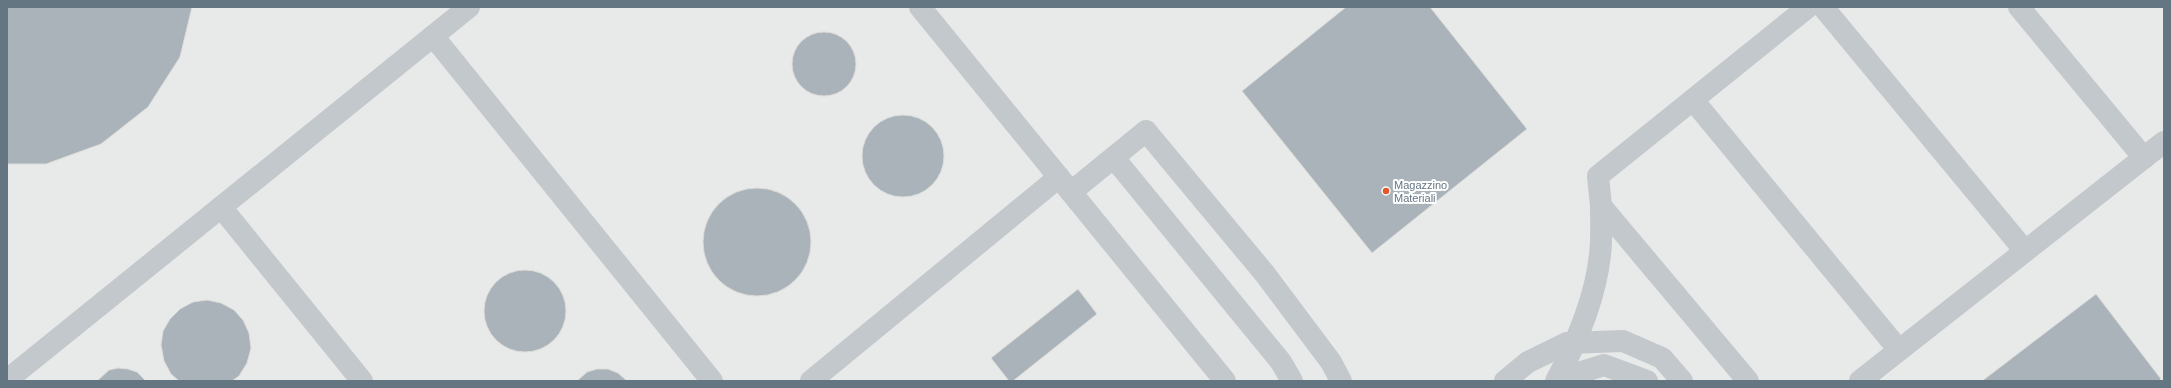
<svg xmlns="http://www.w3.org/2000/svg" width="2171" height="388" font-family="Arial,sans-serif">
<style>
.built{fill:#e8e9e9}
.building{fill:#aab3b9;stroke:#dcdcda}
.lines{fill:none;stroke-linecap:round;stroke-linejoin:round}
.minor{stroke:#c3c8cc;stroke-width:22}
.poi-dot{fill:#e4572e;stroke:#fff;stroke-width:1.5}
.labels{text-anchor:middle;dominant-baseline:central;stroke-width:4;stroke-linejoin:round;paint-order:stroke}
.poi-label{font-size:11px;fill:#657683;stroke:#fff;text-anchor:start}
</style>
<rect width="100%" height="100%" fill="#fafaf8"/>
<rect class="built" x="7" y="7" width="2157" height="374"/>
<g class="building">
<polygon points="7,7 192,7 180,57 148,107 101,144 46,164 7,164"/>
<polygon points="1346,7 1430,7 1527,129 1372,253 1242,91"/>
<circle cx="824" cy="64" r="32"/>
<circle cx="903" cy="156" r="41"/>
<circle cx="757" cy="242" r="54"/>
<circle cx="525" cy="311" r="41"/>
<polygon points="1078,289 1097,314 1013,381 1009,381 991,358"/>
<polygon points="2096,294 2161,379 2159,381 1982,381"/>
<polygon points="207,300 221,303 234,310 243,320 249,333 251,348 247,363 239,376 232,381 179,381 171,374 164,361 161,345 163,331 170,319 180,309 193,302"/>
<polygon points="118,368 128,369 137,372 146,381 97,381 109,370"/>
<polygon points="597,369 608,369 618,373 627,381 577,381 587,372"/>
</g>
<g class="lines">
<g class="minor">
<polyline points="920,7 1225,381"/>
<polyline points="1823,7 2025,251"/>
<polyline points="2019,7 2144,158"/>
<polyline points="433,36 712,381"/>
<polyline points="1693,100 1899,350"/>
<polyline points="1114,158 1281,362 1292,381"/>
<polyline points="1071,192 1146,131 1265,274 1331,362 1341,381"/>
<polyline points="221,207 362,381"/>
<polyline points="7,380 469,7"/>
<polyline points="811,381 1059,177"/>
<polyline points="1505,381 1528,362 1567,343 1623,341 1662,358 1682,381"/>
<path d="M1556,381C1577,342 1595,300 1600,255C1602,239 1601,222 1601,206"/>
<polyline points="1563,381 1569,376 1604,365 1647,381"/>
<polyline points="1748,381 1601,206 1598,176 1808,7"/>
<polyline points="1860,381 2164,142"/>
</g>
</g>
<circle class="poi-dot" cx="1386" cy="191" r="4"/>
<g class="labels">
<g class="poi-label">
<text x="1394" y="185">Magazzino<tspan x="1394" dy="13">Materiali</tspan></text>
</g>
</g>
<rect width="2171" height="388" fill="none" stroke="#657683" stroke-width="16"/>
</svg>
